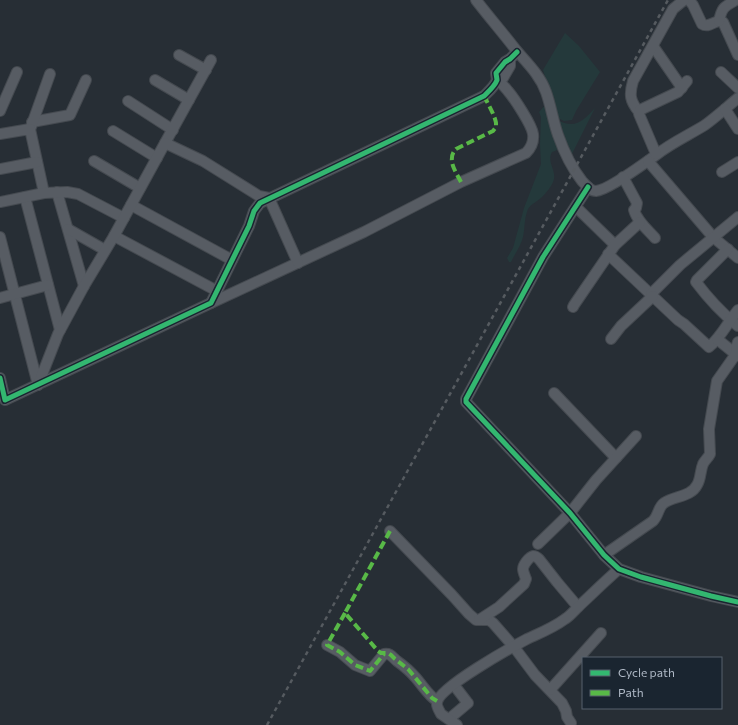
<svg xmlns="http://www.w3.org/2000/svg" width="738" height="725" font-family="Commissioner,sans-serif">
<style>
.green{fill:#24393b}
.lines{fill:none;stroke-linecap:round;stroke-linejoin:round}
.minor-casing{stroke:#454a50;stroke-width:12}
.minor{stroke:#575c63;stroke-width:10}
.rail{stroke:#565b60;stroke-width:2.5;stroke-dasharray:4 4;stroke-linecap:butt}
.quiet{stroke:#58b947;stroke-width:4;stroke-dasharray:8 4;stroke-linecap:butt}
.cycleway-casing{stroke:#1a2530;stroke-width:8}
.cycleway{stroke:#33b770;stroke-width:5}
</style>
<rect width="100%" height="100%" fill="#272e35"/>
<g class="green">
<polygon points="565,33 579,46 600,72 576,111 572,120 564,121 558,118 543,70"/>
<path d="M547,103L558,149L555,151L552,152C546,163 558,171 553,182C551,187 546,193 542,197C538,201 531,204 528,209C524,219 525,227 523,237C521,245 515,254 511,262H509L507,258L513,248L524,208L541,164L540,144L541,117L539,112Z"/>
<path d="M595,108L571,156L559,121C576,129 584,120 595,108Z"/>
</g>
<g class="lines">
<g class="minor-casing">
<g id="minor">
<path d="M476,0C489,17 503,33 516,50C527,63 540,75 546,92C551,106 553,121 558,135C564,152 571,167 582,181C586,185 590,191 596,191C608,190 645,163 656,155C671,143 689,135 705,125C716,117 727,107 738,98"/>
<path d="M689,0L693,5L702,24C708,28 713,22 719,21L723,22L738,55"/>
<path d="M719,21C722,7 724,7 736,0"/>
<polyline points="653,46 682,88"/>
<polyline points="179,55 206,70"/>
<polyline points="721,72 738,88"/>
<polyline points="155,80 189,100"/>
<polyline points="497,80 503,78 510,66 510,59"/>
<polyline points="128,101 173,130"/>
<polyline points="725,109 738,129"/>
<polyline points="0,111 17,72"/>
<path d="M639,112C630,101 629,95 633,81L673,9L684,0"/>
<polyline points="32,122 70,115 86,80"/>
<polyline points="31,127 50,74"/>
<polyline points="113,131 157,158"/>
<polyline points="0,134 30,129 44,193"/>
<polyline points="165,143 211,60"/>
<polyline points="656,154 639,114 640,110 678,92 687,81"/>
<polyline points="94,161 140,188"/>
<polyline points="648,161 713,237 738,258"/>
<polyline points="0,169 37,162"/>
<polyline points="722,172 738,162"/>
<path d="M623,177L637,203L636,208L634,210C637,221 648,230 655,238"/>
<polyline points="588,187 543,257 466,399 466,402 570,513 604,555 619,569 641,577 711,596 738,602"/>
<polyline points="57,192 84,286"/>
<polyline points="25,197 60,330"/>
<polyline points="0,202 44,193 67,192 78,194 124,218"/>
<polyline points="131,205 232,260"/>
<polyline points="576,207 615,245"/>
<polyline points="68,229 105,250"/>
<polyline points="114,236 217,291"/>
<polyline points="0,237 38,385"/>
<path d="M728,249L697,280L696,282C708,298 723,314 738,326"/>
<path d="M608,254L678,320L684,324L709,347C721,337 728,322 738,310"/>
<polyline points="651,294 680,265 738,217"/>
<polyline points="0,298 48,285"/>
<path d="M211,303L364,232L461,182L526,153C531,148 534,142 533,134C532,125 514,98 508,91C505,87 501,83 497,80"/>
<polyline points="573,307 574,305 615,245 640,222"/>
<polyline points="611,339 621,326 653,296"/>
<polyline points="717,339 738,356"/>
<path d="M0,378L5,400L211,303L249,226L254,211L260,203L484,96C488,92 495,86 497,80C497,79 496,74 496,73L505,62L510,59L517,52"/>
<polyline points="38,385 58,334 84,286 114,236 165,143 203,161 259,196 269,198 298,263"/>
<polyline points="554,393 616,458"/>
<polyline points="390,531 452,595 469,614 476,620 489,620 493,623 514,647 535,675 562,703 566,711 567,717 571,723"/>
<polyline points="538,544 570,513 596,480 636,436"/>
<path d="M604,555L653,521C659,515 658,507 664,503C674,496 691,497 697,485C701,479 700,471 703,464C705,460 708,458 710,454L709,429L717,381L736,354L737,345L738,342"/>
<path d="M479,620L499,607L524,584L526,579C525,576 523,572 523,569C523,565 529,557 533,556C536,556 537,557 539,559L557,582L578,607"/>
<path d="M327,645L340,652L355,665L370,671L384,654C391,653 392,657 397,661C404,666 410,671 416,678C423,686 428,695 437,701"/>
<polyline points="550,690 601,633"/>
<polyline points="449,719 468,703 467,702 454,685"/>
<path d="M457,725L441,714C439,710 436,706 437,702C440,687 512,647 527,639C540,633 553,628 565,619C570,616 574,611 578,607C592,594 605,581 619,569"/>
</g>
</g>
<use href="#minor" class="minor"/>
<polyline class="rail" points="267,725 668,0"/>
<g class="quiet">
<path d="M461,182C456,172 446,159 456,149L493,131C495,128 496,128 496,125C497,119 487,102 484,96"/>
<polyline points="390,531 345,613 378,651 381,653 388,653 391,655 395,659 408,669 432,698 437,701"/>
<polyline points="345,613 327,645 340,652 355,665 370,671 384,654"/>
</g>
<g class="cycleway-casing">
<g id="cycleway">
<polyline points="588,187 543,257 466,399 466,402 570,513 604,555 619,569 641,577 711,596 738,602"/>
<path d="M0,378L5,400L211,303L249,226L254,211L260,203L484,96C488,92 495,86 497,80C497,79 496,74 496,73L505,62L510,59L517,52"/>
</g>
</g>
<use href="#cycleway" class="cycleway"/>
</g>
<rect x="582" y="657" width="140" height="52" fill="#1a2530" stroke="#56616c"/>
<rect x="590" y="670" width="20" height="6" fill="#33b770" stroke="#56616c"/>
<text x="618" y="677" font-size="12" fill="#b0bac7">Cycle path</text>
<rect x="590" y="690" width="20" height="6" fill="#58b947" stroke="#56616c"/>
<text x="618" y="697" font-size="12" fill="#b0bac7">Path</text>
</svg>
